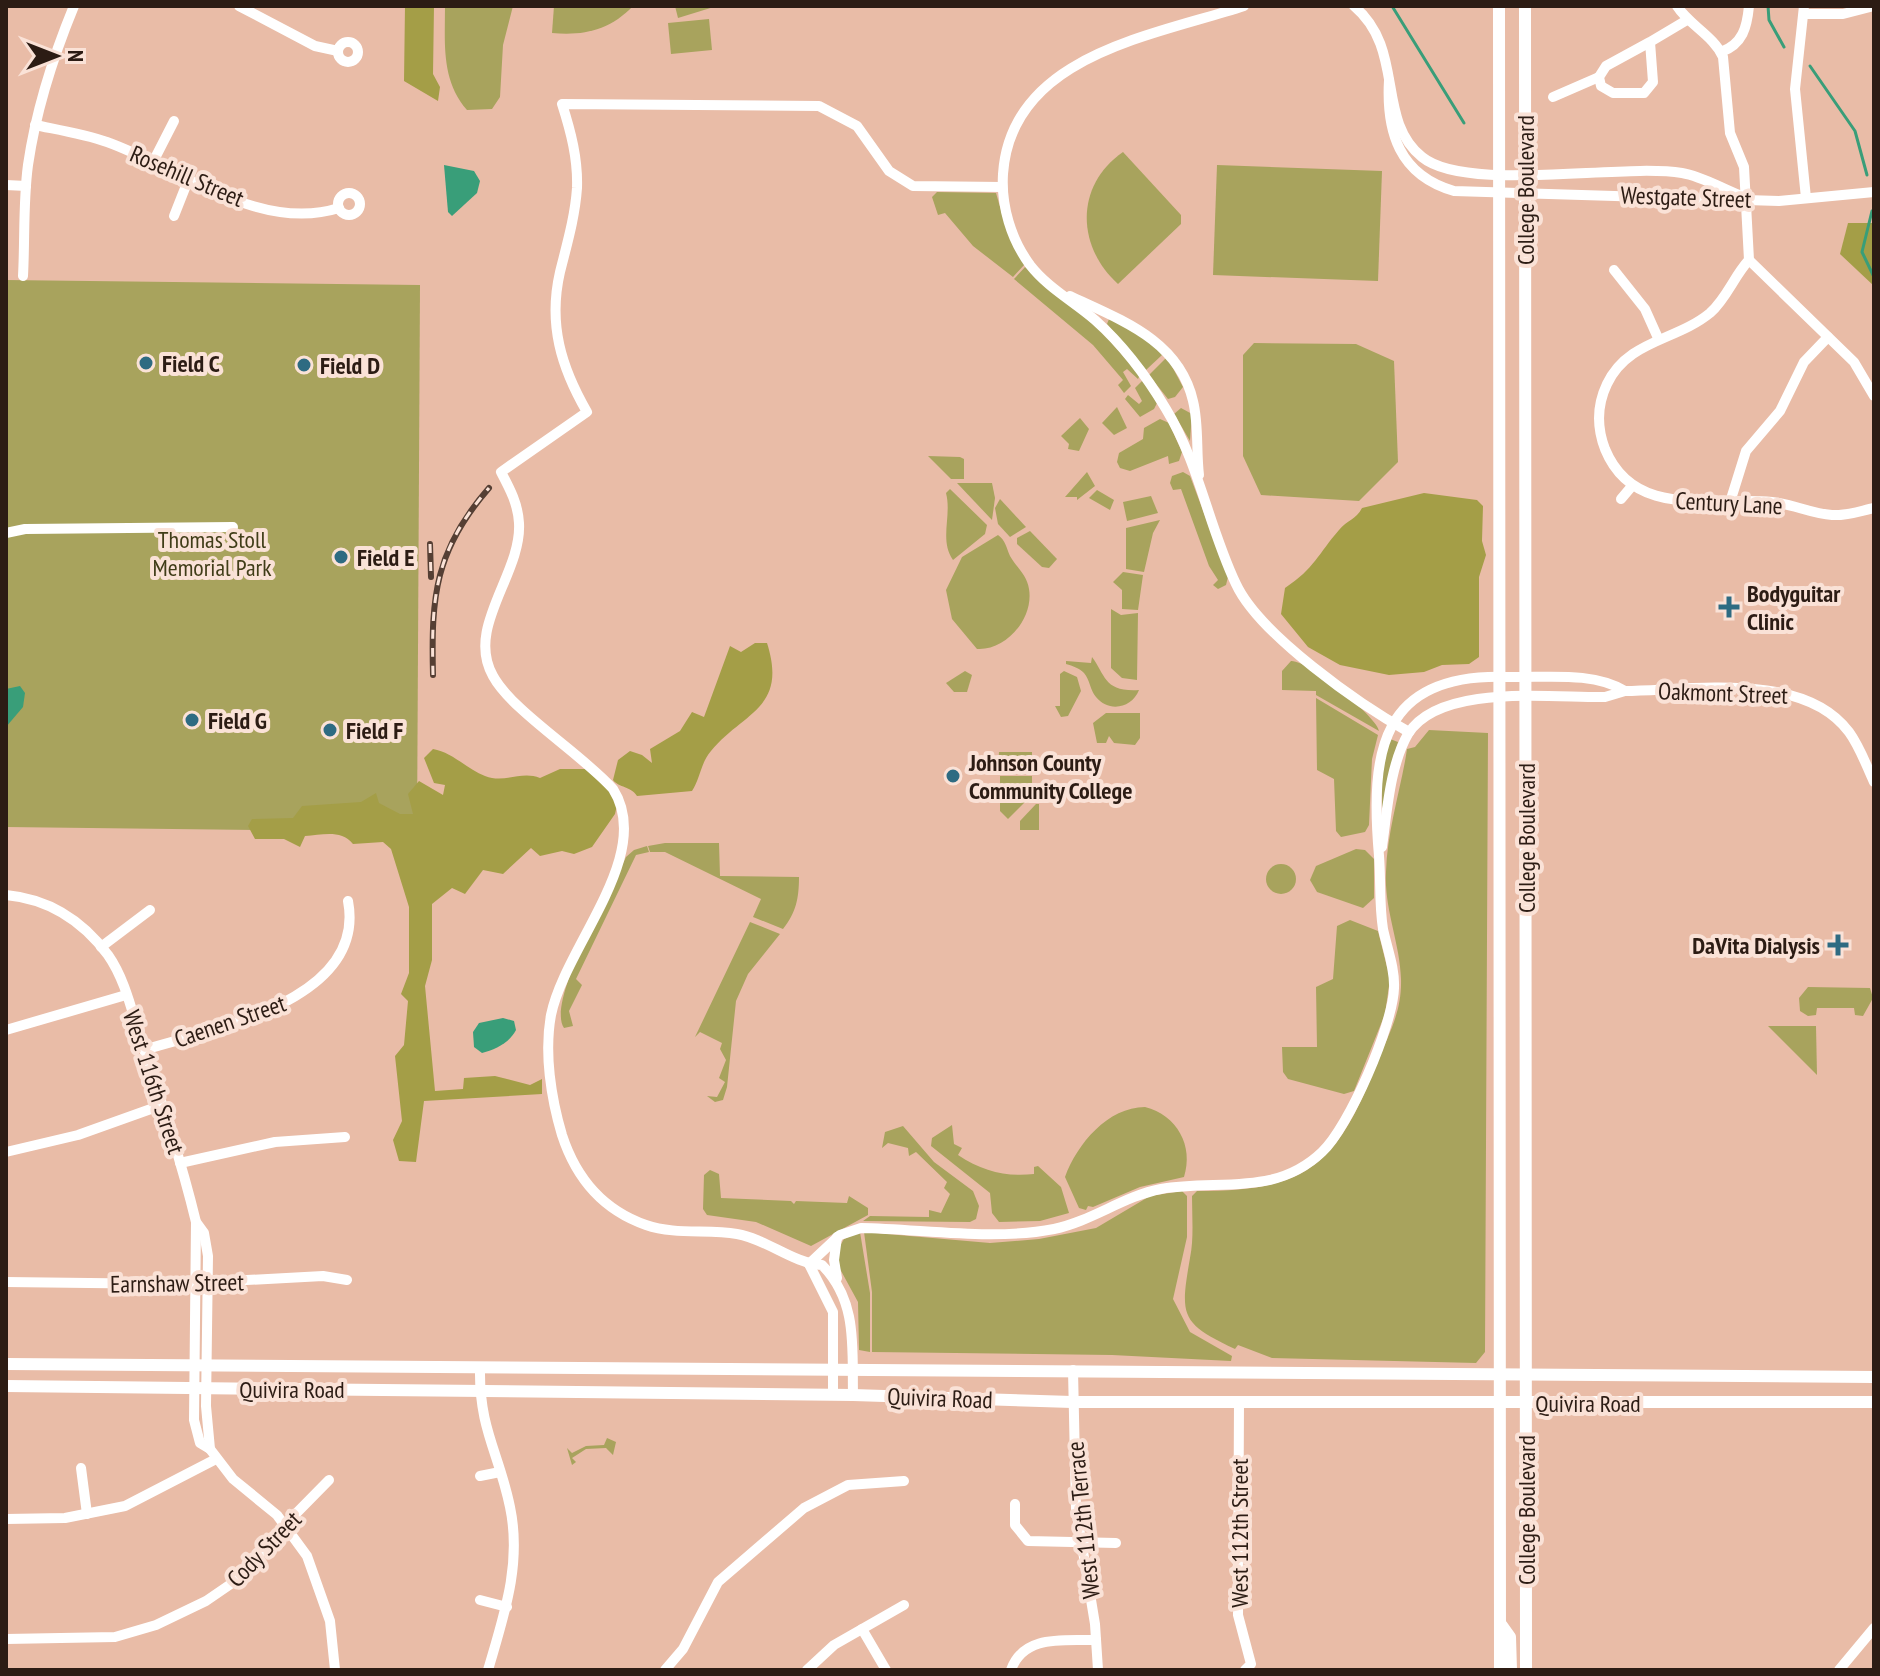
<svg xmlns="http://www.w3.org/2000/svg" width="1880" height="1676" font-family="'PT Sans Narrow',sans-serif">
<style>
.green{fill:#a8a35d}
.forest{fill:#a49e47}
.water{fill:#399e79}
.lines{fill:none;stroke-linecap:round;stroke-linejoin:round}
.stream{stroke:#399e79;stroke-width:3}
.minor{stroke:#fff;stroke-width:10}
.major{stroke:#fff;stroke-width:12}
.rail-casing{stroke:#553f34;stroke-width:6}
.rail{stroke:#fae2d7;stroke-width:3;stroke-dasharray:9;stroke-linecap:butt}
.poi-dot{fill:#2e6b82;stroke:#fae2d7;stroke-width:3}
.labels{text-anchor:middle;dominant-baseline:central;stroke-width:8;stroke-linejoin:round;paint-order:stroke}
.street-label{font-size:24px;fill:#2c1c14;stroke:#fae2d7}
.poi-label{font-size:24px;font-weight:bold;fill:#2c1c14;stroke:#fae2d7;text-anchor:start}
.park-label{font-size:24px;fill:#403d18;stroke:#fae2d7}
</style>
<rect width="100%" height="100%" fill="#e9bca7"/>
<g class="green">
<path d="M445,6H513L503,45L500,97L492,109L467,110C441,80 445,44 445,6Z"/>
<path d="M554,6H633C610,30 584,36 552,33Z"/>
<polygon points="675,6 717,6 678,18"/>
<polygon points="709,19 712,50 671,54 668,23"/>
<path d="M1123,152L1181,215V224L1118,284C1076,246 1075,185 1123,152Z"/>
<polygon points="1217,165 1382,171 1378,281 1213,275"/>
<polygon points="937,192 996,193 1007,231 1025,264 1013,277 973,246 945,213 938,215 932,197"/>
<polygon points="1026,266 1103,333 1140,375 1138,379 1127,369 1123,372 1131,386 1124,393 1118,385 1123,380 1093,345 1014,279"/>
<polygon points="6,280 420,285 417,832 6,827"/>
<polygon points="1109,319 1150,339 1162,355 1146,370 1107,324"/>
<polygon points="1254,343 1356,344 1394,361 1398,462 1359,501 1261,495 1243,456 1243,355"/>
<polygon points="1167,357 1183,387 1175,397 1168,399 1149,375"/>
<polygon points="1143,380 1157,403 1154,409 1140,417 1125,399 1128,395 1139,404 1142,401 1135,388"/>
<polygon points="1117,407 1127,428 1114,435 1102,423"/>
<polygon points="1181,408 1192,414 1190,441 1174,414"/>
<polygon points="1080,418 1089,429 1079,451 1068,449 1069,444 1061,436"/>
<polygon points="1160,419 1169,423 1182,452 1179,461 1169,464 1168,456 1130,471 1120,468 1117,462 1119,453 1143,439 1144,428"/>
<polygon points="928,456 960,457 964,459 964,479 951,479"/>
<polygon points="1087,472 1095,486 1077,500 1077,497 1065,497"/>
<polygon points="1183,472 1190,476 1228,577 1226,585 1218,589 1213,585 1218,580 1209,566 1181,489 1173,490 1170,483 1172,476"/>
<polygon points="957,483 992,483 995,498 992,520"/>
<path d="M950,489L987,525L985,534L953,560C939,540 952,516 946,493Z"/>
<polygon points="1097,490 1114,500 1110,510 1089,498"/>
<polygon points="1151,496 1158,513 1127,521 1123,502"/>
<polygon points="1000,499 1026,527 1010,537 998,524 995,508"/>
<polygon points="1160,520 1153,533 1144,572 1126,569 1126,528"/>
<polygon points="1030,531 1057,559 1049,568 1042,567 1017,544 1017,538"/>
<path d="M998,535C1006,541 1006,547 1010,556C1017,568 1027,575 1029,589C1034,618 1006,651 977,649L952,619L946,590L962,557Z"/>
<polygon points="1123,572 1143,575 1138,610 1122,609 1122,590 1113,582"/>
<polygon points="1111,609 1121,615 1138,613 1137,680 1122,678 1111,668"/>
<path d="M1092,657C1106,676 1104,692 1139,690C1132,708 1109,713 1096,697C1090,690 1090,680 1084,673C1079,668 1073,666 1066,664V661L1091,663Z"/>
<path d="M1291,661C1309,660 1379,719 1379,731L1316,695V691L1282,690V671Z"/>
<polygon points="965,671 972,675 967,692 954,692 946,683"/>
<polygon points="1064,671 1077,677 1081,691 1068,716 1061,717 1055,706 1060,706 1060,674"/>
<polygon points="1316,698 1378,735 1372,759 1369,825 1365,832 1341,837 1336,831 1334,779 1317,770"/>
<polygon points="1106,713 1140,713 1140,738 1135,745 1114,743 1109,736 1106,743 1097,743 1093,723"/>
<path d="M1429,730L1488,733L1485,1352L1476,1363L1272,1358L1238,1345L1235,1349C1180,1323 1180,1316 1190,1258C1194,1238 1192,1217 1192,1196L1197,1191C1305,1191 1336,1168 1377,1063C1389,1033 1402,1012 1401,979C1400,943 1384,909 1386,872C1387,830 1402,785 1407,749L1415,747Z"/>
<polygon points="1390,739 1398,742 1382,810 1382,766"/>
<polygon points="999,752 1032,752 1032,773 998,773"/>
<polygon points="1000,776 1032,776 1032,795 1008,819 1000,811"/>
<polygon points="1036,804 1039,804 1039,830 1020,830 1020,821"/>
<path d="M665,843H719L720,876L799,877C799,898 796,913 783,929L753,917L761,899L665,852H650L648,846Z"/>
<path d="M647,846L649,852L636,855L576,979L582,985L569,1011L573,1026L564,1028C546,1003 610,890 626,857L634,850Z"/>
<polygon points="1356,849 1365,850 1374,859 1374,898 1363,908 1317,892 1310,880 1316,866"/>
<circle cx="1281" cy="879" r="15"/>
<polygon points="1350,920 1378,931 1390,979 1385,1014 1354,1091 1344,1094 1288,1079 1283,1072 1282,1047 1317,1047 1316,987 1333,979 1337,926"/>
<polygon points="750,922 780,934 748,974 736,1001 727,1087 723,1100 715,1102 707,1096 717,1097 725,1082 719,1078 726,1060 720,1049 722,1043 700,1032 695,1037"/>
<polygon points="1808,987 1870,988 1873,998 1863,1016 1855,1015 1854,1008 1817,1008 1816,1015 1808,1016 1800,1011 1799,998"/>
<polygon points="1768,1026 1816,1026 1817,1075"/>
<path d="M1145,1107C1177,1115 1194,1146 1184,1177L1140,1187L1093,1207L1088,1206L1086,1210L1079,1208L1065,1177C1077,1144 1108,1107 1145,1107Z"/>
<path d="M952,1125L954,1144L962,1148L958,1155C983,1172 1008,1177 1034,1174V1167L1038,1166L1061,1187L1069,1213L1040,1221L999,1222L992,1213L990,1193L931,1146L932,1138Z"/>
<polygon points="903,1126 934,1162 973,1191 979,1206 976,1219 970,1222 863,1221 870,1216 929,1217 929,1210 941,1213 950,1194 944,1188 947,1182 916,1152 909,1156 908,1148 888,1143 882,1148 885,1132"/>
<polygon points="710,1170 719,1174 721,1198 791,1201 794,1204 796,1201 847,1203 849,1196 868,1208 868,1215 811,1246 756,1222 707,1215 703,1209 704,1175"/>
<polygon points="1182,1191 1187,1196 1187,1237 1173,1299 1190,1332 1232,1356 1231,1361 1112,1355 872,1352 872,1292 864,1232 990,1243 1039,1239 1096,1228 1150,1196"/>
<polygon points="860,1232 870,1293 870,1352 859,1350 858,1302 840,1269 837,1251 844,1239"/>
<polygon points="607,1438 616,1442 613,1455 606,1448 586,1449 572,1458 576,1462 572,1465 567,1448 572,1453 586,1446 604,1445"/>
</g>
<g class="forest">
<polygon points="405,6 434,6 433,74 440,87 438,101 404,81"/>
<polygon points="1848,223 1874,223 1874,286 1840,254"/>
<path d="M1424,493L1477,500L1483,506L1482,541L1486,555L1479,577V657L1469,664L1442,665L1424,672L1389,675L1340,665L1308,647L1281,614L1285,588C1315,568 1318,554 1339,530C1347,520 1356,520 1362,508Z"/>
<path d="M755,643H767C788,709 743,712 711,751C701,762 700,779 692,791L637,796C631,786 619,788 613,780L618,760L630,751L642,755L652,763L650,749L680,731L692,712L704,717L730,646L741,652Z"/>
<path d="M433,749C452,752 467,769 485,776C505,784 521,770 540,778L560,769H587L609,790L617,805L615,814L592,847L574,854L562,851L540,856L531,848L503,874L483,870L465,894L452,888L432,904V960L425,986L435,1091L463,1089L464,1078L495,1076L530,1085L542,1079V1094L424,1101L416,1162L399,1161L393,1140L402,1121L395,1056L404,1045L408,1001L401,994L409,973V907L391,849L383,842L353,844C341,829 322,835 305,836L300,847L284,839H255L248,826L252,819L293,818L302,806L361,802L376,793L379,803L400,814H413L408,794L419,781L443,795L445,785L434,783L424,758Z"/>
</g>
<g class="water">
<polygon points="444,165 474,171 480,181 477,193 452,216 448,212"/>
<polygon points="20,686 25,693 23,707 6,727 6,689"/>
<path d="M503,1018L514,1021L516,1030C509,1043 497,1049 482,1053L474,1047L473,1032L479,1023Z"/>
</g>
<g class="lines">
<g class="stream">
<polyline points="1392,6 1464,123"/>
<polyline points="1768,6 1769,20 1784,47"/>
<polyline points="1810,66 1855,131 1867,175"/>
<polyline points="1872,211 1862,252 1874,277"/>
</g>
<g class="minor">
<polyline points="239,6 315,46 338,51"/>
<path d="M1244,6C1153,36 1011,55 1003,174C1001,206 1011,239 1030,265C1048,288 1073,301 1095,320C1123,345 1147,377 1166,409C1199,463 1209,528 1236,584C1259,634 1360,705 1409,732"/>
<path d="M1354,6C1406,50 1375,119 1422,157C1466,193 1621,163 1682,173C1701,176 1721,188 1739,195"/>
<path d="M1677,6C1689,25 1714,36 1723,57L1730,133L1744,167L1749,260L1854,362L1874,396"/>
<polyline points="1804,6 1795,89 1806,198"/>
<polyline points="1804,14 1843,14 1874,6"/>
<polyline points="1650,42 1606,66 1599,77 1601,86 1613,93 1644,93 1653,82 1650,42 1687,20"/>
<circle cx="348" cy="52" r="10"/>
<path d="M1721,52C1743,44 1747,27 1749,6"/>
<path d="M1389,80C1386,132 1399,175 1454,191L1779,201L1874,192"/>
<polyline points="1553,97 1599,77"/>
<path d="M35,125C59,130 84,134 107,142C180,168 259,233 339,208"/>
<polyline points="153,162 174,121"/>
<polyline points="6,185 26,186"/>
<circle cx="349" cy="204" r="11"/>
<polyline points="174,216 189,178"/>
<path d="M1749,260C1734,276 1727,298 1710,313C1676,341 1628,340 1607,384C1597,405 1597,428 1605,449C1634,520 1713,496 1772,502C1793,504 1812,514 1832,515C1847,516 1860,511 1874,508"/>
<polyline points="1614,270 1645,309 1658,338"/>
<path d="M23,276C25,239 23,202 28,165C36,110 53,57 74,6"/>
<path d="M1070,296C1121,320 1179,340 1193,401C1199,425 1196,451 1199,475"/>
<polyline points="1621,499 1632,486"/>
<polyline points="1731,499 1746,451 1780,411 1804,362 1828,337"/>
<polyline points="6,533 25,529 233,527"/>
<path d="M1382,847C1387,812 1390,765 1408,734C1439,683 1553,698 1605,697L1625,691C1693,690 1804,671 1849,732C1860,747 1866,765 1874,782"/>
<path d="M6,895C49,899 82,920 108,955C125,979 132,1012 141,1040C161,1100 181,1160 196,1222L204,1233L208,1256L206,1406L210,1449L233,1479L277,1515L307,1556L330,1621L335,1670"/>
<polyline points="101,947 150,910"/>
<polyline points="6,1030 126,995"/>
<path d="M144,1050C212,1029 367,1001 348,901"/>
<polyline points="6,1152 78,1135 162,1105"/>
<polyline points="180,1163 275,1142 345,1137"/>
<polyline points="196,1222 194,1420 200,1443 210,1449"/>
<polyline points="837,1237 834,1260 837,1278"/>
<path d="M809,1264L840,1235L861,1228C923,1229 992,1241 1054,1229C1092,1221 1124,1196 1161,1189C1219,1179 1275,1197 1322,1152C1349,1127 1393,1025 1394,988C1395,968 1387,948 1383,929C1379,904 1381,881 1379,856C1370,752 1380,673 1507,677C1545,678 1593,671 1625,691"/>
<polyline points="809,1264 833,1312 833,1395"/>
<polyline points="6,1282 172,1284 323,1276 347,1280"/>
<path d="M480,1369C479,1429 499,1453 510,1507C522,1564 504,1615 488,1670"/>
<polyline points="1073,1370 1076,1509 1095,1624 1098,1670"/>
<path d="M853,1395C852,1348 858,1301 822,1265C792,1263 767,1239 737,1234C707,1229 675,1235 646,1225C603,1210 576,1178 562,1135C551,1098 544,1053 551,1015C565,946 655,855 613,789C583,755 512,711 493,676C465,627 522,574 519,523C518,504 510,489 501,472L587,412C561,367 548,324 560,272C567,244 575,217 577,188C578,159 571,132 562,104L819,106L857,126L889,171L913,186L1002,187"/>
<polyline points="1239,1401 1238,1615 1251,1664 1245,1670"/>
<polyline points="81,1468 87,1514"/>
<polyline points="480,1476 500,1472"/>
<polyline points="1015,1504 1015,1525 1028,1541 1116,1543"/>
<polyline points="6,1519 65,1518 125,1506 216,1459"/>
<polyline points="480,1600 507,1607"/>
<polyline points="862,1629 886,1670"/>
<polyline points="6,1639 115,1637 156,1625 206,1601 241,1577 268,1542 329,1480"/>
<polyline points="665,1670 683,1649 718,1582 804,1508 848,1485 904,1481"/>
<polyline points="807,1670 834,1645 904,1605"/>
<path d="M1011,1670C1024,1634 1064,1641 1096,1640"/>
<polyline points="1839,1670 1874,1628"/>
</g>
<g class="major">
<polyline points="1499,6 1500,1670"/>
<polyline points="1525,6 1526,1670"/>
<polyline points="6,1364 1874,1377"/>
<polyline points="6,1386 853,1395 1072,1402 1874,1402"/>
<polyline points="1500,1623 1510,1637 1511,1670"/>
</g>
<g class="rail-casing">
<g id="rail">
<polyline points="430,544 431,577"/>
<path d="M433,675C431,596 435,550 489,488"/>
</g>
</g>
<use href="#rail" class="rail"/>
</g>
<g class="poi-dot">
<circle cx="146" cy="363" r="8"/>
<circle cx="304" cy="365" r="8"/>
<circle cx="341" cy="557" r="8"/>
<path d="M1725 595h8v8h8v8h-8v8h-8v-8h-8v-8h8z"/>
<circle cx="192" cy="720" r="8"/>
<circle cx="330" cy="730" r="8"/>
<circle cx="953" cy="776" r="8"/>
<path d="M1834 933h8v8h8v8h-8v8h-8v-8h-8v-8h8z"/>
</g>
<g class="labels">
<g class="street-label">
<text transform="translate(187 176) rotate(23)">Rosehill Street</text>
<text transform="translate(1525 190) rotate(-90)">College Boulevard</text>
<text transform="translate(1686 197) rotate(2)">Westgate Street</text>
<text transform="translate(1729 503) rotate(3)">Century Lane</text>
<text transform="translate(1723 693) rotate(2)">Oakmont Street</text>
<text transform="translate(1526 838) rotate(-90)">College Boulevard</text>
<text transform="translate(230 1021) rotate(-19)">Caenen Street</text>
<text transform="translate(154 1082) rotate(72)">West 116th Street</text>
<text transform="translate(177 1283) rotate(-1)">Earnshaw Street</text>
<text x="292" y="1389">Quivira Road</text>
<text transform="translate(940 1398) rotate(2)">Quivira Road</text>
<text x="1588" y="1403">Quivira Road</text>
<text transform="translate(1526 1510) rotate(-90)">College Boulevard</text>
<text transform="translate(1083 1520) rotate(-96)">West 112th Terrace</text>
<text transform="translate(1239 1533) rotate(-90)">West 112th Street</text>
<text transform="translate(264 1549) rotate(-46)">Cody Street</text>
</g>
<g class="poi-label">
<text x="162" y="363">Field C</text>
<text x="320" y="365">Field D</text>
<text x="357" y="557">Field E</text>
<text x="1747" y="593">Bodyguitar<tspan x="1747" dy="28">Clinic</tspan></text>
<text x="208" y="720">Field G</text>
<text x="346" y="730">Field F</text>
<text x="969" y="762">Johnson County<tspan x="969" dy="28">Community College</tspan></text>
<text x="1820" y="945" text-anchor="end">DaVita Dialysis</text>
</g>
<g class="park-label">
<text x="212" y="539">Thomas Stoll<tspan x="212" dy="28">Memorial Park</tspan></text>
</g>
</g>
<rect width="1880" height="1676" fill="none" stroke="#2c1c14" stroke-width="16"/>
<g transform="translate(56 56) rotate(90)" stroke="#fae2d7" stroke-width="6" paint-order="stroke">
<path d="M0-6L14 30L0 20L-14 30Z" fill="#2c1c14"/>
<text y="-12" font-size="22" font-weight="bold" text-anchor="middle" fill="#2c1c14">N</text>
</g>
</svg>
